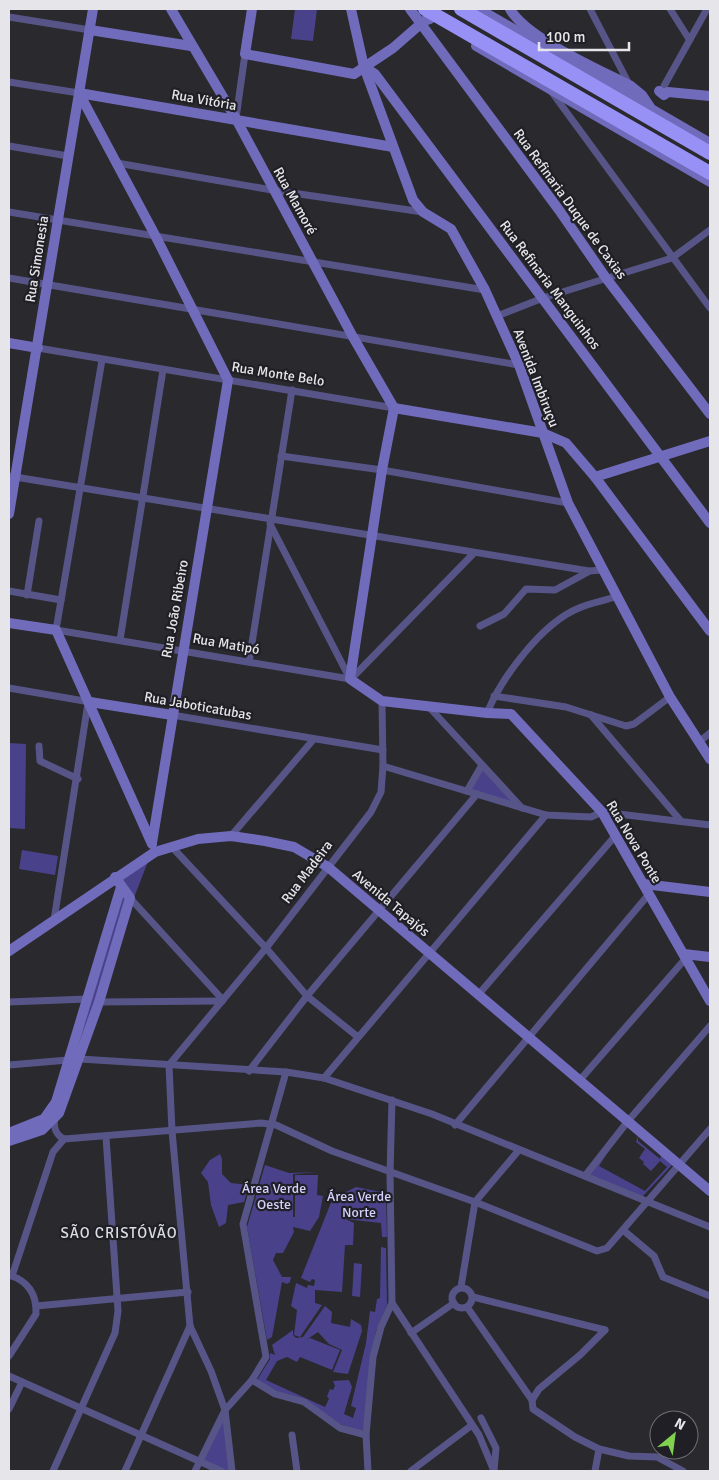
<svg xmlns="http://www.w3.org/2000/svg" width="719" height="1480" font-family="Signika,sans-serif">
<style>
.green{fill:#49428a}
.lines{fill:none;stroke-linecap:round;stroke-linejoin:round}
.street{stroke:#575587;stroke-width:7}
.secondary{stroke:#716bbc;stroke-width:10}
.highway{stroke:#9891f5;stroke-width:14}
.labels{text-anchor:middle;dominant-baseline:central;stroke-width:4.5;stroke-linejoin:round;paint-order:stroke}
.street-label{font-size:14px;fill:#e6e6ea;stroke:#1f1f25}
.park-label{font-size:14px;fill:#d2d2fd;stroke:#1f1f25}
.neighbourhood-label{font-size:15px;letter-spacing:1px;fill:#dcdde4;stroke:#1f1f25}
</style>
<rect width="100%" height="100%" fill="#29292e"/>
<g class="green">
<polygon points="295,9 317,9 313,41 291,39"/>
<polygon points="9,743 26,744 25,829 9,828"/>
<polygon points="482,768 519,806 468,791"/>
<polygon points="22,850 58,856 55,875 19,869"/>
<polygon points="149,859 135,895 126,902 78,1053 73,1052 123,877"/>
<polygon points="638,1136 638,1141 660,1159 661,1155 673,1164 642,1197 591,1176 591,1171 613,1144 599,1166 645,1191 667,1167 660,1161 651,1171 643,1164 644,1162 639,1158 645,1149 636,1142"/>
<polygon points="220,1154 222,1159 222,1174 231,1183 249,1185 244,1202 228,1205 226,1223 219,1227 211,1205 208,1182 201,1173 210,1160"/>
<polygon points="265,1165 289,1173 318,1172 293,1174 293,1217 295,1217 295,1175 318,1175 317,1195 323,1196 319,1217 310,1231 293,1227 294,1232 283,1253 276,1253 273,1260 282,1277 291,1277 290,1282 287,1284 282,1282 272,1337 267,1340 247,1227"/>
<polygon points="356,1187 386,1193 387,1237 382,1237 381,1223 345,1219 354,1223 353,1245 345,1245 342,1292 315,1290 315,1303 322,1305 300,1337 294,1335 297,1310 291,1306 296,1283 307,1288 308,1285 314,1286 315,1280 312,1279 310,1282 301,1278 330,1205 334,1198 342,1200 346,1192"/>
<polygon points="381,1247 386,1248 387,1305 376,1331 364,1429 361,1431 340,1424 294,1396 278,1392 257,1380 270,1359 270,1353 275,1355 272,1345 293,1330 293,1335 296,1338 303,1337 325,1306 332,1312 331,1323 350,1327 351,1319 361,1325 362,1331 348,1374 333,1372 342,1350 329,1344 318,1332 306,1340 310,1338 340,1350 332,1370 300,1357 297,1362 287,1357 277,1361 266,1380 325,1407 329,1399 327,1396 330,1389 333,1390 335,1386 333,1381 349,1380 352,1387 344,1414 353,1418 356,1408 351,1406 366,1343 370,1311 375,1312 377,1299 380,1298"/>
<polygon points="354,1263 362,1264 360,1297 352,1296"/>
<polygon points="224,1415 231,1471 224,1471 202,1459"/>
</g>
<g class="lines">
<g class="street">
<polyline points="590,9 630,86"/>
<polyline points="670,9 689,39"/>
<polyline points="9,17 90,30"/>
<polyline points="9,82 79,93"/>
<polyline points="664,86 707,9"/>
<polyline points="551,91 710,308"/>
<polyline points="236,118 245,54"/>
<polyline points="9,146 68,156"/>
<polyline points="117,163 272,190 423,212"/>
<polyline points="9,212 485,290"/>
<polyline points="9,278 519,365"/>
<polyline points="497,316 543,298 672,258 710,230"/>
<polyline points="38,348 394,408"/>
<polyline points="102,360 56,630 350,679"/>
<polyline points="281,456 382,470 568,503"/>
<polyline points="9,476 589,571 602,570"/>
<polyline points="270,524 350,679"/>
<polyline points="9,591 61,600"/>
<polyline points="27,595 39,521"/>
<polyline points="480,626 504,614 526,589 555,590 588,572"/>
<polyline points="120,640 163,370"/>
<polyline points="249,662 292,390"/>
<polyline points="351,679 473,554"/>
<polyline points="9,688 90,702"/>
<polyline points="494,696 566,707 626,726 634,724 670,697"/>
<polyline points="429,707 522,808"/>
<path d="M487,713C502,677 542,623 579,608C590,603 603,601 615,597"/>
<polyline points="172,715 383,750"/>
<polyline points="591,715 680,820"/>
<polyline points="699,742 710,733"/>
<polyline points="39,746 40,761 78,779"/>
<polyline points="383,766 546,815 591,817 602,812 710,825"/>
<polyline points="467,791 482,765"/>
<polyline points="231,836 313,740"/>
<polyline points="172,847 266,948 307,996 358,1037"/>
<polyline points="130,898 223,1000"/>
<polyline points="54,920 88,703"/>
<polyline points="478,995 616,835"/>
<polyline points="9,1002 87,999"/>
<polyline points="99,1002 222,1001"/>
<polyline points="9,1065 80,1059 286,1072 324,1078 432,1114 710,1227"/>
<polyline points="169,1065 266,948 371,812 381,792 383,766 382,701"/>
<polyline points="169,1065 172,1131 190,1326 211,1371 225,1410 232,1471"/>
<polyline points="249,1071 307,996 477,794"/>
<polyline points="324,1078 546,815"/>
<polyline points="579,1081 686,958"/>
<path d="M55,1118C53,1127 56,1135 64,1139"/>
<polyline points="455,1125 649,894"/>
<polyline points="64,1139 261,1123 276,1125 332,1151 475,1202 597,1251 607,1248 710,1129"/>
<polyline points="585,1176 628,1121 710,1026"/>
<polyline points="623,1230 654,1256 663,1277 710,1296"/>
<polyline points="12,1276 53,1152 64,1139"/>
<polyline points="461,1287 475,1202 519,1150"/>
<circle cx="462" cy="1298" r="10"/>
<polyline points="473,1297 605,1330"/>
<polyline points="392,1303 479,1435 494,1471"/>
<polyline points="36,1306 188,1292"/>
<polyline points="467,1307 532,1400"/>
<polyline points="605,1330 580,1355 539,1389 532,1400 533,1409 575,1437 599,1449 629,1456 657,1457 683,1471"/>
<polyline points="411,1333 454,1303"/>
<path d="M9,1356L36,1314C37,1294 28,1281 9,1275"/>
<polyline points="9,1376 221,1471"/>
<polyline points="252,1380 275,1394 304,1402 340,1428 366,1435"/>
<polyline points="9,1409 22,1382"/>
<polyline points="481,1418 496,1448 494,1471"/>
<polyline points="292,1435 297,1471"/>
<polyline points="53,1471 115,1333 118,1311 106,1137"/>
<polyline points="125,1471 190,1326"/>
<polyline points="195,1471 225,1410 252,1380 266,1357 243,1224 286,1072"/>
<polyline points="368,1471 366,1435 373,1357 381,1327 392,1303 390,1173 392,1100"/>
<polyline points="411,1471 472,1425"/>
<polyline points="595,1471 599,1449"/>
</g>
<g class="secondary">
<polyline points="171,9 236,119 353,337 394,408"/>
<polyline points="252,9 245,54 354,74 393,48 424,21 430,19"/>
<polyline points="351,9 364,67 413,200 423,212 451,229 485,290 519,365 568,503 670,697 710,759"/>
<polyline points="410,9 559,210 606,278 710,414"/>
<polyline points="479,9 710,143"/>
<path d="M510,9C526,38 600,70 631,86L642,95L650,107"/>
<polyline points="90,30 191,46"/>
<polyline points="476,46 710,182"/>
<polyline points="364,67 375,74 710,523"/>
<polyline points="659,91 664,95 668,92 710,96"/>
<polyline points="79,93 155,235 228,380 152,843"/>
<polyline points="79,93 393,147"/>
<polyline points="9,343 38,348"/>
<polyline points="394,408 382,470 350,679 382,701 487,713 511,714 602,812 710,1001"/>
<polyline points="394,408 543,433 566,443 595,477 710,631"/>
<polyline points="595,477 710,441"/>
<polyline points="9,514 93,9"/>
<polyline points="9,623 56,630 152,844"/>
<polyline points="90,702 172,715"/>
<polyline points="644,884 710,892"/>
<polyline points="9,951 155,852 198,839 231,836 265,841 294,847 328,867 710,1191"/>
<polyline points="684,954 710,957"/>
<polyline points="9,1133 44,1119 56,1102 121,887"/>
<polyline points="9,1141 42,1130 59,1113 99,1002 130,898 115,877"/>
</g>
<g class="highway">
<polyline points="425,9 710,173"/>
<polyline points="461,9 710,153"/>
</g>
</g>
<g class="labels">
<g class="street-label">
<text transform="translate(204 100) rotate(10)">Rua Vitória</text>
<text transform="translate(295 201) rotate(61)">Rua Mamoré</text>
<text transform="translate(570 204) rotate(54)">Rua Refinaria Duque de Caxias</text>
<text transform="translate(37 259) rotate(-81)">Rua Simonesia</text>
<text transform="translate(550 285) rotate(53)">Rua Refinaria Manguinhos</text>
<text transform="translate(278 374) rotate(9)">Rua Monte Belo</text>
<text transform="translate(536 378) rotate(69)">Avenida Imbiruçu</text>
<text transform="translate(175 609) rotate(-80)">Rua João Ribeiro</text>
<text transform="translate(226 644) rotate(10)">Rua Matipó</text>
<text transform="translate(198 706) rotate(10)">Rua Jaboticatubas</text>
<text transform="translate(634 842) rotate(59)">Rua Nova Ponte</text>
<text transform="translate(307 872) rotate(-53)">Rua Madeira</text>
<text transform="translate(391 903) rotate(40)">Avenida Tapajós</text>
</g>
<g class="park-label">
<text x="274" y="1188">Área Verde<tspan x="274" dy="16">Oeste</tspan></text>
<text x="359" y="1196">Área Verde<tspan x="359" dy="16">Norte</tspan></text>
</g>
<g class="neighbourhood-label">
<text x="119" y="1233">SÃO CRISTÓVÃO</text>
</g>
</g>
<rect width="719" height="1480" fill="none" stroke="#e6e6ea" stroke-width="20"/>
<g transform="translate(674 1435) rotate(29)"><circle r="24" fill="#1f1f25" stroke="#6f6f74"/>
<path d="M0-4L9 19L0 12L-9 19Z" fill="#82d04f"/>
<text y="-8" font-size="14" font-weight="bold" text-anchor="middle" fill="#e6e6ea">N</text>
</g>
<path d="M539 42v8h90v-8" fill="none" stroke="#e6e6ea" stroke-width="2.5"/>
<text x="546" y="42" font-size="15" fill="#e6e6ea" stroke="#1f1f25" stroke-width="4" paint-order="stroke">100 m</text>
</svg>
